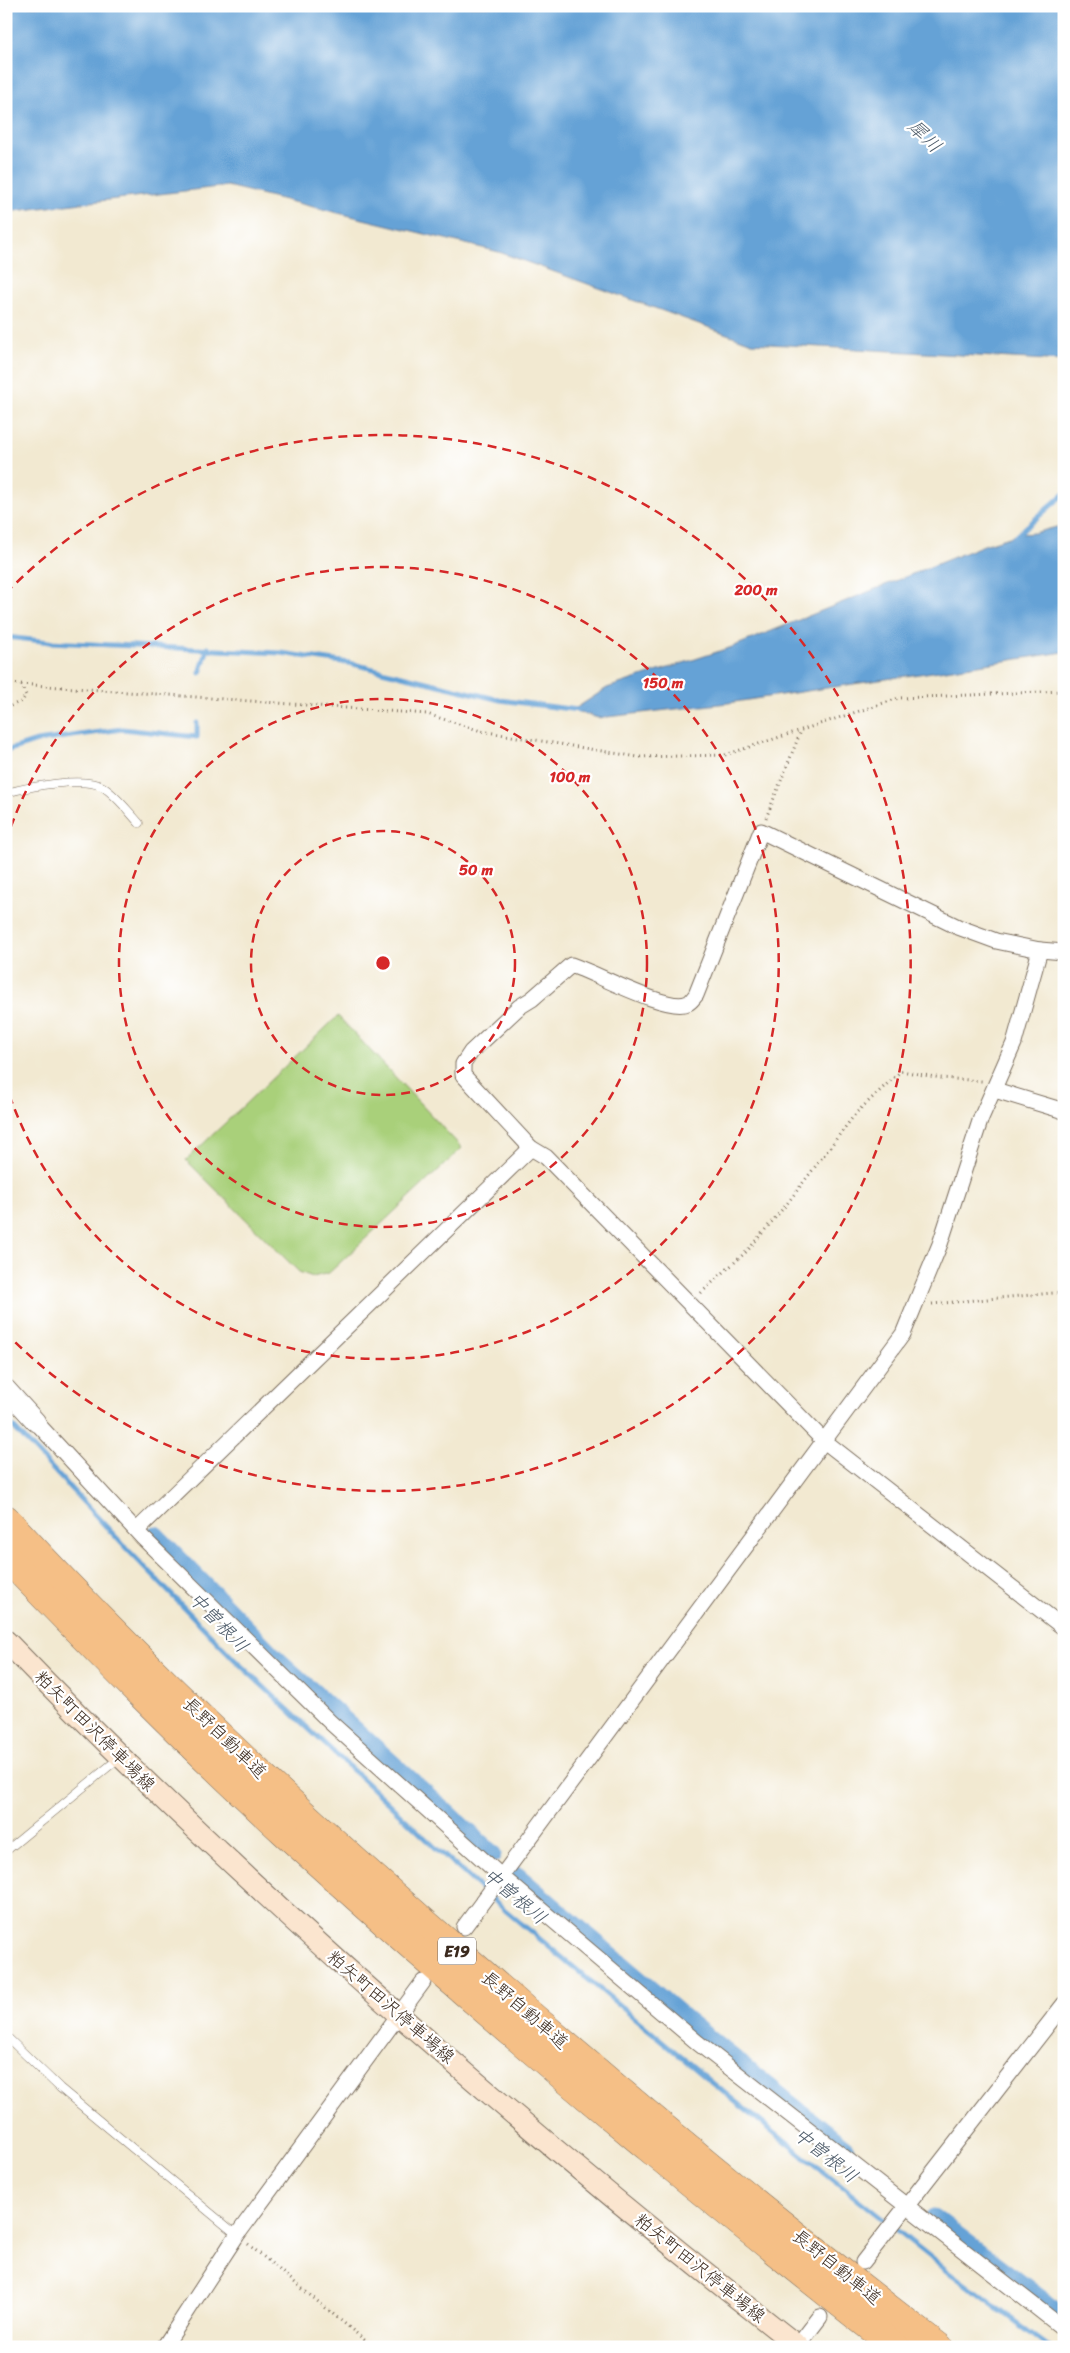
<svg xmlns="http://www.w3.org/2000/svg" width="1070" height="2353" font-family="Sriracha,'Klee One',sans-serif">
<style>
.green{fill:#a9d07a;stroke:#727d4c}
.water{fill:#65a2d6;stroke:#50667a}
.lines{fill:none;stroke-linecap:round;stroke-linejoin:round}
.stream{stroke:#65a2d6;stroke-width:5}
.canal{stroke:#65a2d6;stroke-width:19}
.service-casing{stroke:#7b6d5d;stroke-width:9}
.minor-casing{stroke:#7b6d5d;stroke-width:17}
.tertiary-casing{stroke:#7b6d5d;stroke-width:21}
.secondary-casing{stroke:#7b6d5d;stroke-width:23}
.motorway-casing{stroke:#7b6d5d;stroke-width:29}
.path{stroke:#7b6d5d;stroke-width:3;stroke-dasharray:1 4;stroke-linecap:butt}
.service{stroke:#fff;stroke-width:8}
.minor{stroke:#fff;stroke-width:15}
.tertiary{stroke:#fff;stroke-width:19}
.secondary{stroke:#fbe5cf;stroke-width:21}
.motorway{stroke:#f5bf86;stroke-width:28}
.ring{fill:none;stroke:#d62828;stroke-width:2.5;stroke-dasharray:9 6}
.labels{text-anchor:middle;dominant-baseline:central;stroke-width:4.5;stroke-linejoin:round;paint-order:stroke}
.shield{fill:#fff;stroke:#766a62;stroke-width:1}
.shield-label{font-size:16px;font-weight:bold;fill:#3b2a1e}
.street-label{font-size:18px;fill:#3b2a1e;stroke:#fff}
.water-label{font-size:19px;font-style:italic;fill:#4c5a68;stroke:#fff}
.centre{fill:#d62828;stroke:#fff;stroke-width:2.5}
.ring-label{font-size:15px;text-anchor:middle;font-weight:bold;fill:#d62828;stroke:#fff;stroke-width:4.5;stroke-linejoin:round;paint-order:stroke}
</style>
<rect width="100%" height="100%" fill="#fff"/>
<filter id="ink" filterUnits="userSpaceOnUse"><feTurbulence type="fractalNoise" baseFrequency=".02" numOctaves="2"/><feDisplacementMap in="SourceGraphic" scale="10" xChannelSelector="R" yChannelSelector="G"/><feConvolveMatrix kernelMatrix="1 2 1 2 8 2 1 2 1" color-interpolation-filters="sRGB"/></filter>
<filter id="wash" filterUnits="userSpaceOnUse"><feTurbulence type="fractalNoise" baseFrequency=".0096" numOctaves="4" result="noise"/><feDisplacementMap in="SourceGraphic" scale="20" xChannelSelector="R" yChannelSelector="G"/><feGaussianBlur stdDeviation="1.12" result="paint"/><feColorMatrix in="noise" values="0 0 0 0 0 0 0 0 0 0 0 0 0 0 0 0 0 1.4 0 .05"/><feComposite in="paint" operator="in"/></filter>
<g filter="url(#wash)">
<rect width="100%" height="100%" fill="#f2e9d1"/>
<polygon class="green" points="338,1016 462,1148 329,1273 313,1277 299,1272 186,1160"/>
<g class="water">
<polygon points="6,6 1064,6 1064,361 752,343 499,252 227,186 6,212"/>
<polygon points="1064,525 1064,652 728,703 598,718 573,710 607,688 732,647 984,545 1019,534 1034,533"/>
</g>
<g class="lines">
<g class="stream">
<polyline points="1015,537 1064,494"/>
<polyline points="6,637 50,642 281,653 349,663 500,700 578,710"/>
<polyline points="200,673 208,648"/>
<polyline points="6,751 37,741 122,729 197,737 197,723"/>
<polyline points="6,1419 127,1549 234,1659 438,1850 505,1910 727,2095 949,2272 1049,2347"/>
</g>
<g class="canal">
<polyline points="155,1535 275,1658 492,1854"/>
<polyline points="517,1876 688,2022 845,2149"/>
<polyline points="934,2218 1064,2317"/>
</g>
</g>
</g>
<g filter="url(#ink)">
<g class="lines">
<g class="service-casing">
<g id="service">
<path d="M6,793C28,787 83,776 103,787C117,796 128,811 139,823"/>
<polyline points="6,1851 119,1758"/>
<polyline points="6,2036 60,2088 237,2235"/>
</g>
</g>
<g class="minor-casing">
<g id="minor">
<path d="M1064,952L1040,950L996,941L958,927L761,831L696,995C694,997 691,1002 688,1003C668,1013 594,972 571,965L532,999L519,1007L471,1052L463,1064V1075L531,1148L546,1157L823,1440L1064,1628"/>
<polyline points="995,1090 1064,1111"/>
<polyline points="36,1422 143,1538 330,1722 501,1876 698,2043 1064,2329"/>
<polyline points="137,1530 531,1148"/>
<polyline points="464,1927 903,1334 940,1244 981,1118 1014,1043 1040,950"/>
<polyline points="863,2262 1064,2004"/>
<polyline points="164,2347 237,2235 423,1982"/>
<polyline points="797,2347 820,2317"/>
</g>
</g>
<g class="tertiary-casing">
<polyline id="tertiary" points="6,1389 36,1422"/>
</g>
<g class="secondary-casing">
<path id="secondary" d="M6,1641C252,1896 520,2128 799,2347"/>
</g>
<g class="motorway-casing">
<g id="motorway">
<path d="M6,1519C153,1679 314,1827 478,1969C628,2100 781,2227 939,2347"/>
<path d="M6,1557C96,1650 187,1743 283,1831C399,1937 518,2040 640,2141C724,2210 809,2280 896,2347"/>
</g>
</g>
<g class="path">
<polyline points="6,683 427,714 481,731 638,757 725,755 899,698 1064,691"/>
<polyline points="6,708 22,701 26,695 20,683"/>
<polyline points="766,818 801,731"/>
<polyline points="701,1293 747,1251 786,1205 856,1113 901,1071 941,1078 982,1081"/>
<polyline points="932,1304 1064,1292"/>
<polyline points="248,2244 373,2347"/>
</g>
<use href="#service" class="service"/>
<use href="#minor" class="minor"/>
<use href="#tertiary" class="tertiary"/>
<use href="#secondary" class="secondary"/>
<use href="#motorway" class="motorway"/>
</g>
</g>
<g class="ring">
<circle cx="383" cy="963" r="132"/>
<circle cx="383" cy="963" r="264"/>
<path d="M6 841A396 396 0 1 1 6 1085"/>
<path d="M6 593A528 528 0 1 1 6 1333"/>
</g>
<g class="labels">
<rect class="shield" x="438" y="1937.5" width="38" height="27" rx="4"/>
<g class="shield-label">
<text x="457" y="1951">E19</text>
</g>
<g class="street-label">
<text transform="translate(95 1731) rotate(45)">粕矢町田沢停車場線</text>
<text transform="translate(225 1738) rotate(44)">長野自動車道</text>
<text transform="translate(391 2007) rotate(41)">粕矢町田沢停車場線</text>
<text transform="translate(525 2010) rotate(41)">長野自動車道</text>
<text transform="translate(837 2267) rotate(39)">長野自動車道</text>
<text transform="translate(700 2268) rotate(39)">粕矢町田沢停車場線</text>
</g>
<g class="water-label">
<text transform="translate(925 136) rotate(44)">犀川</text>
<text transform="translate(219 1622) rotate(46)">中曽根川</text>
<text transform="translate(515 1896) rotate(40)">中曽根川</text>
<text transform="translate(826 2155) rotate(39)">中曽根川</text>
</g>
</g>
<circle cx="383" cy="963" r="8" class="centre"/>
<g class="ring-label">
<text x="756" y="595">200 m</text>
<text x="663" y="688">150 m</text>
<text x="570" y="782">100 m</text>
<text x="476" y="875">50 m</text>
</g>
<rect width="1070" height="2353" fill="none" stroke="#fff" stroke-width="25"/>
</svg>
